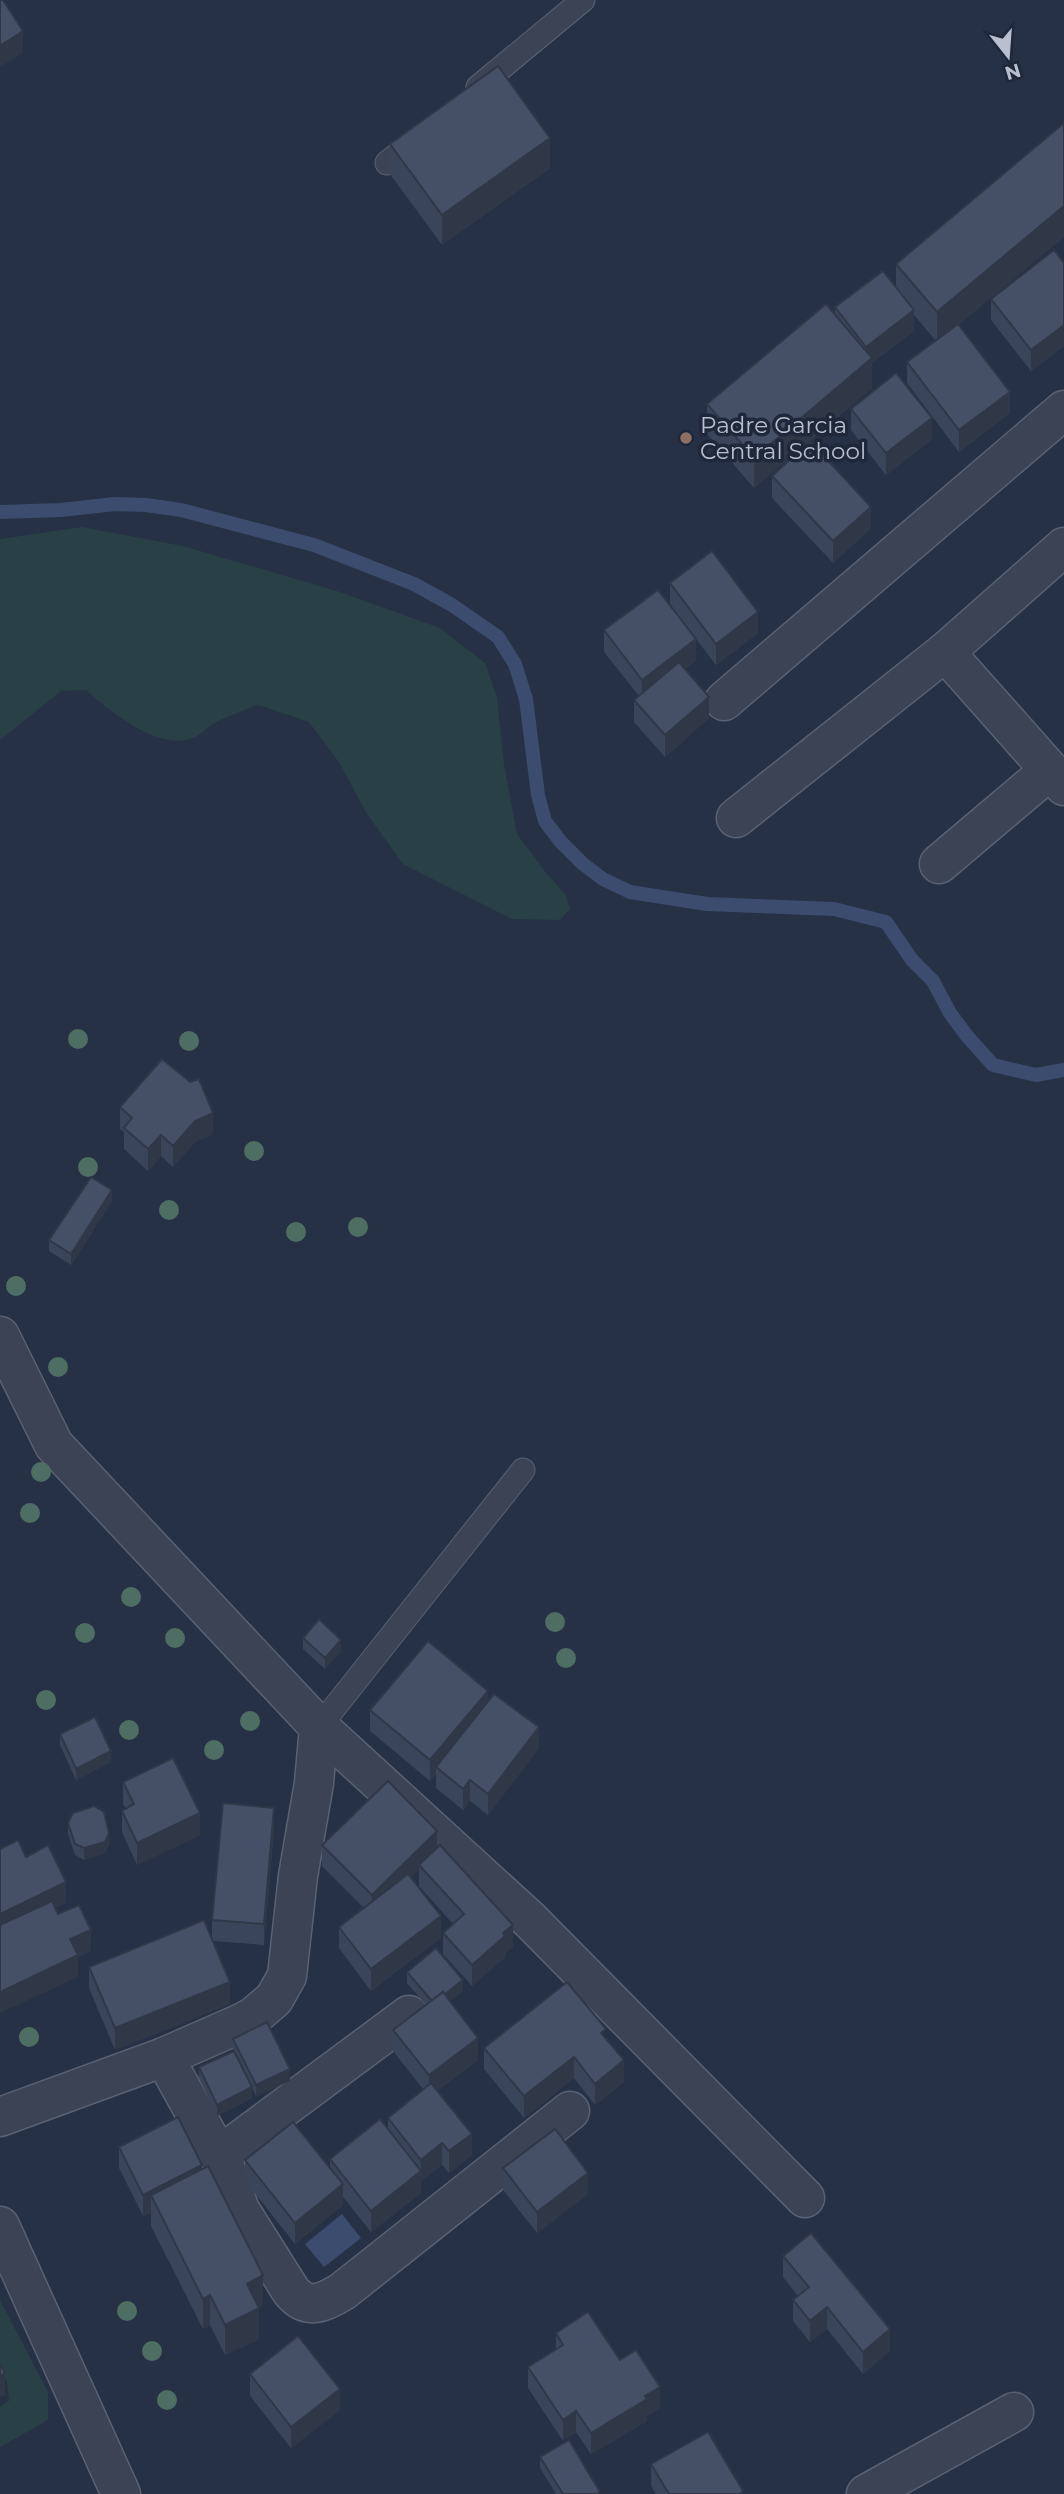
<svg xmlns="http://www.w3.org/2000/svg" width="1064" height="2494" font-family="Montserrat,sans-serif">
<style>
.green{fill:#284046}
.water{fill:#3c4c6e}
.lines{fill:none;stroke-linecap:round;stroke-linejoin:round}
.stream{stroke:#3c4c6e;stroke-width:14}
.service-casing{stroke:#596172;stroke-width:25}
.minor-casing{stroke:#596172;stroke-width:41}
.tertiary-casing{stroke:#596172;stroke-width:41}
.service{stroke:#3b4354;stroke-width:23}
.minor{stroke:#3b4354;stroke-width:38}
.tertiary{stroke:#3b4354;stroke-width:38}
.tree{fill:#4e6e64}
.wall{fill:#3b4559}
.shaded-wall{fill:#303848}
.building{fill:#455067;stroke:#303848;stroke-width:2}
.education-dot{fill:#8d6e63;stroke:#1f283a;stroke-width:2.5}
.labels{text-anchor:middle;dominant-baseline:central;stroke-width:7;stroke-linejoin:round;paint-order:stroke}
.poi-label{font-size:23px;fill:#b9bfce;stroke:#1f283a;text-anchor:start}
</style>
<rect width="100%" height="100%" fill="#263145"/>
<g class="green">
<path d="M82,527L183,546L340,592L440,628L485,663L497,697L504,764L517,834L547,874L566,895L570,909L560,920L512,919L403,864L367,814L338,761L309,722L258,705C243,711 227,716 213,724C207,728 202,734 195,737C162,754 109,711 86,690L61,691L0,740V539Z"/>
<polygon points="0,2300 48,2392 48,2420 0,2447 0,2406 9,2401 7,2382 0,2368"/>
</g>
<polygon class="water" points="342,2214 361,2238 324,2267 305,2244"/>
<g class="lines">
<polyline class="stream" points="0,512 61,510 115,504 146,505 181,510 314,545 414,584 452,605 498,637 515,664 526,699 538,795 545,821 560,841 583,864 603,879 630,892 707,904 834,909 886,922 912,960 933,981 950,1013 967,1036 993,1065 1036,1075 1064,1070"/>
<g class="service-casing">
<g id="service">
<polyline points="478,87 583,0"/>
<polyline points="387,163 414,141"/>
<polyline points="319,1727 523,1470"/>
</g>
</g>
<g class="minor-casing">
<g id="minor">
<polyline points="945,652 1064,786"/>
<polyline points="724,701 1064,410"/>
<polyline points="736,818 945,652 1064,547"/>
<polyline points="939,864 1049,771"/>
<polyline points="0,1336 54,1445 319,1727 530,1920 805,2198"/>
<path d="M164,2057L225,2167L240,2210L291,2291C307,2311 324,2303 343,2291L570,2111"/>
<polyline points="0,2117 164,2057 237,2025 253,2017 274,1999 287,1976 298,1876 314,1783 319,1727"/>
<polyline points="219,2156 409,2015"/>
<polyline points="866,2494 1014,2412"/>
</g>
</g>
<g class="tertiary-casing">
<polyline id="tertiary" points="0,2226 121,2494"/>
</g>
<use href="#service" class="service"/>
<use href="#minor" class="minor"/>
<use href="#tertiary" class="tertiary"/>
</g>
<g class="tree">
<circle cx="78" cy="1039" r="10"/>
<circle cx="189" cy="1041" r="10"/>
<circle cx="254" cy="1151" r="10"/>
<circle cx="88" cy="1167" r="10"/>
<circle cx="169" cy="1210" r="10"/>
<circle cx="358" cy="1227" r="10"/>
<circle cx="296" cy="1232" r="10"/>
<circle cx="16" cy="1286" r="10"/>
<circle cx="58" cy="1367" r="10"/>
<circle cx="41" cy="1472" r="10"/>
<circle cx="30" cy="1513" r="10"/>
<circle cx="131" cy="1597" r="10"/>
<circle cx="555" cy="1622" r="10"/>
<circle cx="85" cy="1633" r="10"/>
<circle cx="175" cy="1638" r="10"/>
<circle cx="566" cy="1658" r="10"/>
<circle cx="46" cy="1700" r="10"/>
<circle cx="250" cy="1721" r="10"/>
<circle cx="129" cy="1730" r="10"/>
<circle cx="214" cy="1750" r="10"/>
<circle cx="29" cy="2037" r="10"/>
<circle cx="127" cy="2311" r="10"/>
<circle cx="152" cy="2351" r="10"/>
<circle cx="167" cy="2400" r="10"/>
</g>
<g class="wall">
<polygon points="1064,123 1064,237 958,325 1010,413 959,452 907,383 907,362 936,341 914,315 914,331 872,363 872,388 810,441 871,528 833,563 772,498 772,476 809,441 754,488 707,434 707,404 835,315 835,307 896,288 896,264"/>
<polygon points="390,144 550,168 442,245 390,174"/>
<polygon points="1064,263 1064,346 1031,371 991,320 991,299"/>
<polygon points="851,409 932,439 886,475 851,430"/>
<polygon points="670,583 758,633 716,665 696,639 696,660 685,669 709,718 665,757 634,722 634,700 639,696 604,652 604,630 695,637 670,604"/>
<polygon points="120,1107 213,1134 195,1142 173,1167 161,1156 148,1171 124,1149 124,1132 120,1129"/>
<polygon points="112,1201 71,1265 49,1251 49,1240"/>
<polygon points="303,1638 341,1651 325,1669 303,1649"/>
<polygon points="488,1701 539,1748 488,1815 470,1801 463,1810 436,1788 436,1774 430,1781 370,1731 370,1710"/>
<polygon points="60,1734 111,1762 76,1780 60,1745"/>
<polygon points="123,1782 200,1835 137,1865 122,1832 122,1811 126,1809 123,1804"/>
<polygon points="68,1823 109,1844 105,1853 84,1860 75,1855 68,1834"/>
<polygon points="274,1829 264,1945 213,1941 230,2004 115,2050 89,1988 89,1967 212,1940 212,1920"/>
<polygon points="322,1845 437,1849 513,1947 505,1953 505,1957 472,1986 443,1954 443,1933 453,1924 419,1886 419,1870 411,1877 441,1938 371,1991 339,1948 339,1927 364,1908 322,1866"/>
<polygon points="407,1972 463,1991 449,2001 478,2060 437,2091 472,2155 449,2173 442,2165 421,2181 421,2193 371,2232 343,2197 343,2205 295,2244 245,2181 245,2160 330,2167 330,2159 388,2129 388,2118 423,2089 393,2051 393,2030 426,2005 407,1983"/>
<polygon points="606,2038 624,2082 595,2105 574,2078 524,2118 484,2069 484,2048"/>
<polygon points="233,2039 290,2081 256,2096 252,2088 252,2098 217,2116 199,2078 199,2067 233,2051"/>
<polygon points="119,2147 202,2169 263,2305 259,2308 259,2339 225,2355 210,2325 203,2329 151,2226 151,2213 143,2216 119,2168"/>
<polygon points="503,2168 588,2194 537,2233 503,2190"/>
<polygon points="783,2256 890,2351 863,2374 827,2329 810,2342 793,2321 793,2300 798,2296 783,2277"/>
<polygon points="556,2333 620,2360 660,2408 647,2416 647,2421 591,2454 576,2432 563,2441 528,2388 528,2367 556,2349"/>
<polygon points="250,2374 340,2410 291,2448 250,2396"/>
<polygon points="540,2457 600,2494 556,2494 540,2468"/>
<polygon points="651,2464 743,2494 656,2494 651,2486"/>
</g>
<g class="shaded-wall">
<polygon points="23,31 23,53 0,67 0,46"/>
<polygon points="550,138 550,168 442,245 442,215"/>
<polygon points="1064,206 1064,237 937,343 937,312"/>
<polygon points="914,310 914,331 872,363 872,388 754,488 754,458 866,364 866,347"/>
<polygon points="1064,325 1064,346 1031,371 1031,350"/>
<polygon points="1010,392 1010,413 959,452 959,430"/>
<polygon points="932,418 932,439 886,475 886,453"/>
<polygon points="871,507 871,528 833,563 833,541"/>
<polygon points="758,612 758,633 716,665 716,644"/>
<polygon points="696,639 696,660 642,701 642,680"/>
<polygon points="709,697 709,718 665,757 665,735"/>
<polygon points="213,1113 213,1134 195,1142 173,1167 173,1146 195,1121"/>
<polygon points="161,1135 161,1156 148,1171 148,1149"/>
<polygon points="112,1190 112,1201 71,1265 71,1254"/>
<polygon points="341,1640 341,1651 325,1669 325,1658"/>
<polygon points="488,1691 488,1712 436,1767 436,1774 430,1781 430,1760"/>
<polygon points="539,1727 539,1748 488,1815 488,1794"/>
<polygon points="111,1751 111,1762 76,1780 76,1769"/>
<polygon points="470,1780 470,1801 463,1810 463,1789"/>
<polygon points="274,1808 274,1829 264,1945 264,1924"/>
<polygon points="200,1813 200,1835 137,1865 137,1843"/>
<polygon points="437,1831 437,1853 419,1865 419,1870 372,1916 372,1895"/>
<polygon points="109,1833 109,1844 105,1853 84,1860 84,1848"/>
<polygon points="66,1882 66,1903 0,1936 0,1914"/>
<polygon points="441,1916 441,1938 371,1991 371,1969"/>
<polygon points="513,1925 513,1947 505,1953 505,1957 472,1986 472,1965"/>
<polygon points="91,1930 91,1951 78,1957 78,1977 0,2013 0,1992 70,1939"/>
<polygon points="463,1980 463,1991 434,2014 434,2003"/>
<polygon points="230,1982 230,2004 115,2050 115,2028"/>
<polygon points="478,2038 478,2060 429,2097 429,2075"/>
<polygon points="574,2057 574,2078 524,2118 524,2096"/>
<polygon points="624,2060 624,2082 595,2105 595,2084"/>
<polygon points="290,2069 290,2081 256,2096 256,2085"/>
<polygon points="252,2087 252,2098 217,2116 217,2105"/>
<polygon points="472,2134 472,2155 449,2173 449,2151"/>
<polygon points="442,2143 442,2165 421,2182 421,2160"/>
<polygon points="202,2165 202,2187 151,2195 151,2213 143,2216 143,2195"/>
<polygon points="421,2171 421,2193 371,2232 371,2211"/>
<polygon points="588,2173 588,2194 537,2233 537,2212"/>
<polygon points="343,2184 343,2205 295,2244 295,2223"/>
<polygon points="263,2275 263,2305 247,2314 247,2284"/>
<polygon points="210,2295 210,2325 203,2329 203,2299"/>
<polygon points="827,2307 827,2329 810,2342 810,2321"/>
<polygon points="259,2308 259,2339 225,2355 225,2325"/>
<polygon points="890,2329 890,2351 863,2374 863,2352"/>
<polygon points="5,2373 5,2395 0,2397 0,2376"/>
<polygon points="660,2387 660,2408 647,2416 647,2421 591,2454 591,2433"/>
<polygon points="340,2389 340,2410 291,2448 291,2427"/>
<polygon points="576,2411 576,2432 563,2441 563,2420"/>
</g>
<g class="building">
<polygon points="0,0 3,0 23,31 0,46"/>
<polygon points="498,66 550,138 442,215 390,144"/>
<polygon points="1064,123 1064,206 937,312 896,264"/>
<polygon points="1054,250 1064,263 1064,325 1031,350 991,299"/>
<polygon points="883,271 914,310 866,347 835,307"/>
<polygon points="826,304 872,358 754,458 707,404"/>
<polygon points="958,324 1010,392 959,430 907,362"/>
<polygon points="896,373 932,418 886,453 851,409"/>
<polygon points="810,441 871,507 833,541 772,476"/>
<polygon points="712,551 758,612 716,644 670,583"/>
<polygon points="658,590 696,639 642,680 604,630"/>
<polygon points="679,662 709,697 665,735 634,700"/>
<polygon points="162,1059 190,1082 199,1079 213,1113 195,1121 173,1146 161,1135 148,1149 124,1128 132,1118 120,1107"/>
<polygon points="91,1177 112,1190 71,1254 49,1240"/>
<polygon points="319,1619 341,1640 325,1658 303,1638"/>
<polygon points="428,1641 488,1691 430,1760 370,1710"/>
<polygon points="494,1694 539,1727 488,1794 470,1780 463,1789 436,1767"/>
<polygon points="95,1717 111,1751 76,1769 60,1734"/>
<polygon points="173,1758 200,1813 137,1843 122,1811 134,1804 123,1782"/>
<polygon points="388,1781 437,1831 372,1895 322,1845"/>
<polygon points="223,1803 274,1808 264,1924 212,1920"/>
<polygon points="94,1806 104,1812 109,1833 105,1842 84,1848 75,1844 68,1823 73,1813"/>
<polygon points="18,1840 26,1857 48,1845 66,1882 0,1914 0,1849"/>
<polygon points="440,1845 513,1925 503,1933 505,1936 472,1965 443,1933 464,1914 419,1865"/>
<polygon points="408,1874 441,1916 371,1969 339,1927"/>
<polygon points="52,1901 58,1914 79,1905 91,1930 70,1939 78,1955 0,1992 0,1925"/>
<polygon points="204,1920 230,1982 115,2028 89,1967"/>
<polygon points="436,1948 463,1980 444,1995 443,1992 432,2001 407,1972"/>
<polygon points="567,1982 606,2029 601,2033 624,2060 595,2084 574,2057 524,2096 484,2048"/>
<polygon points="443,1992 478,2038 429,2075 393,2030"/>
<polygon points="267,2022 290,2069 256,2085 233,2039"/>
<polygon points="234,2051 252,2087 217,2105 199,2067"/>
<polygon points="431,2083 472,2134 449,2151 442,2143 421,2160 388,2118"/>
<polygon points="178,2117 202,2165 143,2195 119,2147"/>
<polygon points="380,2119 421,2171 371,2211 330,2159"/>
<polygon points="293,2122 343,2184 295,2223 245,2160"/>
<polygon points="555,2129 588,2173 537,2212 503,2168"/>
<polygon points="208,2166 263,2275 247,2284 259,2308 225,2325 210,2295 203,2299 151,2195"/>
<polygon points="811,2233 890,2329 863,2352 827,2307 810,2321 793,2300 809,2287 783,2256"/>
<polygon points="588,2312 620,2360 636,2350 660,2387 645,2396 647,2399 591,2433 576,2411 563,2420 528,2367 563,2345 556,2333"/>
<polygon points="298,2336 340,2389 291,2427 250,2374"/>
<polygon points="0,2364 5,2373 0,2376"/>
<polygon points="708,2432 743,2491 739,2494 669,2494 651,2464"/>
<polygon points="569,2440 600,2492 597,2494 563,2494 540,2457"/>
</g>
<circle class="education-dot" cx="686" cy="438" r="7"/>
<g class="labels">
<g class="poi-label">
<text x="700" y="425">Padre Garcia<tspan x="700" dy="26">Central School</tspan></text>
</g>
</g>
<g transform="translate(1008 56) rotate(163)" stroke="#1f283a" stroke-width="5" paint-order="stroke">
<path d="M0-5L12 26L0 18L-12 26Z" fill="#b9bfce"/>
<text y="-10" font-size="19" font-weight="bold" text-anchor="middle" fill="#b9bfce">N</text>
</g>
</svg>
